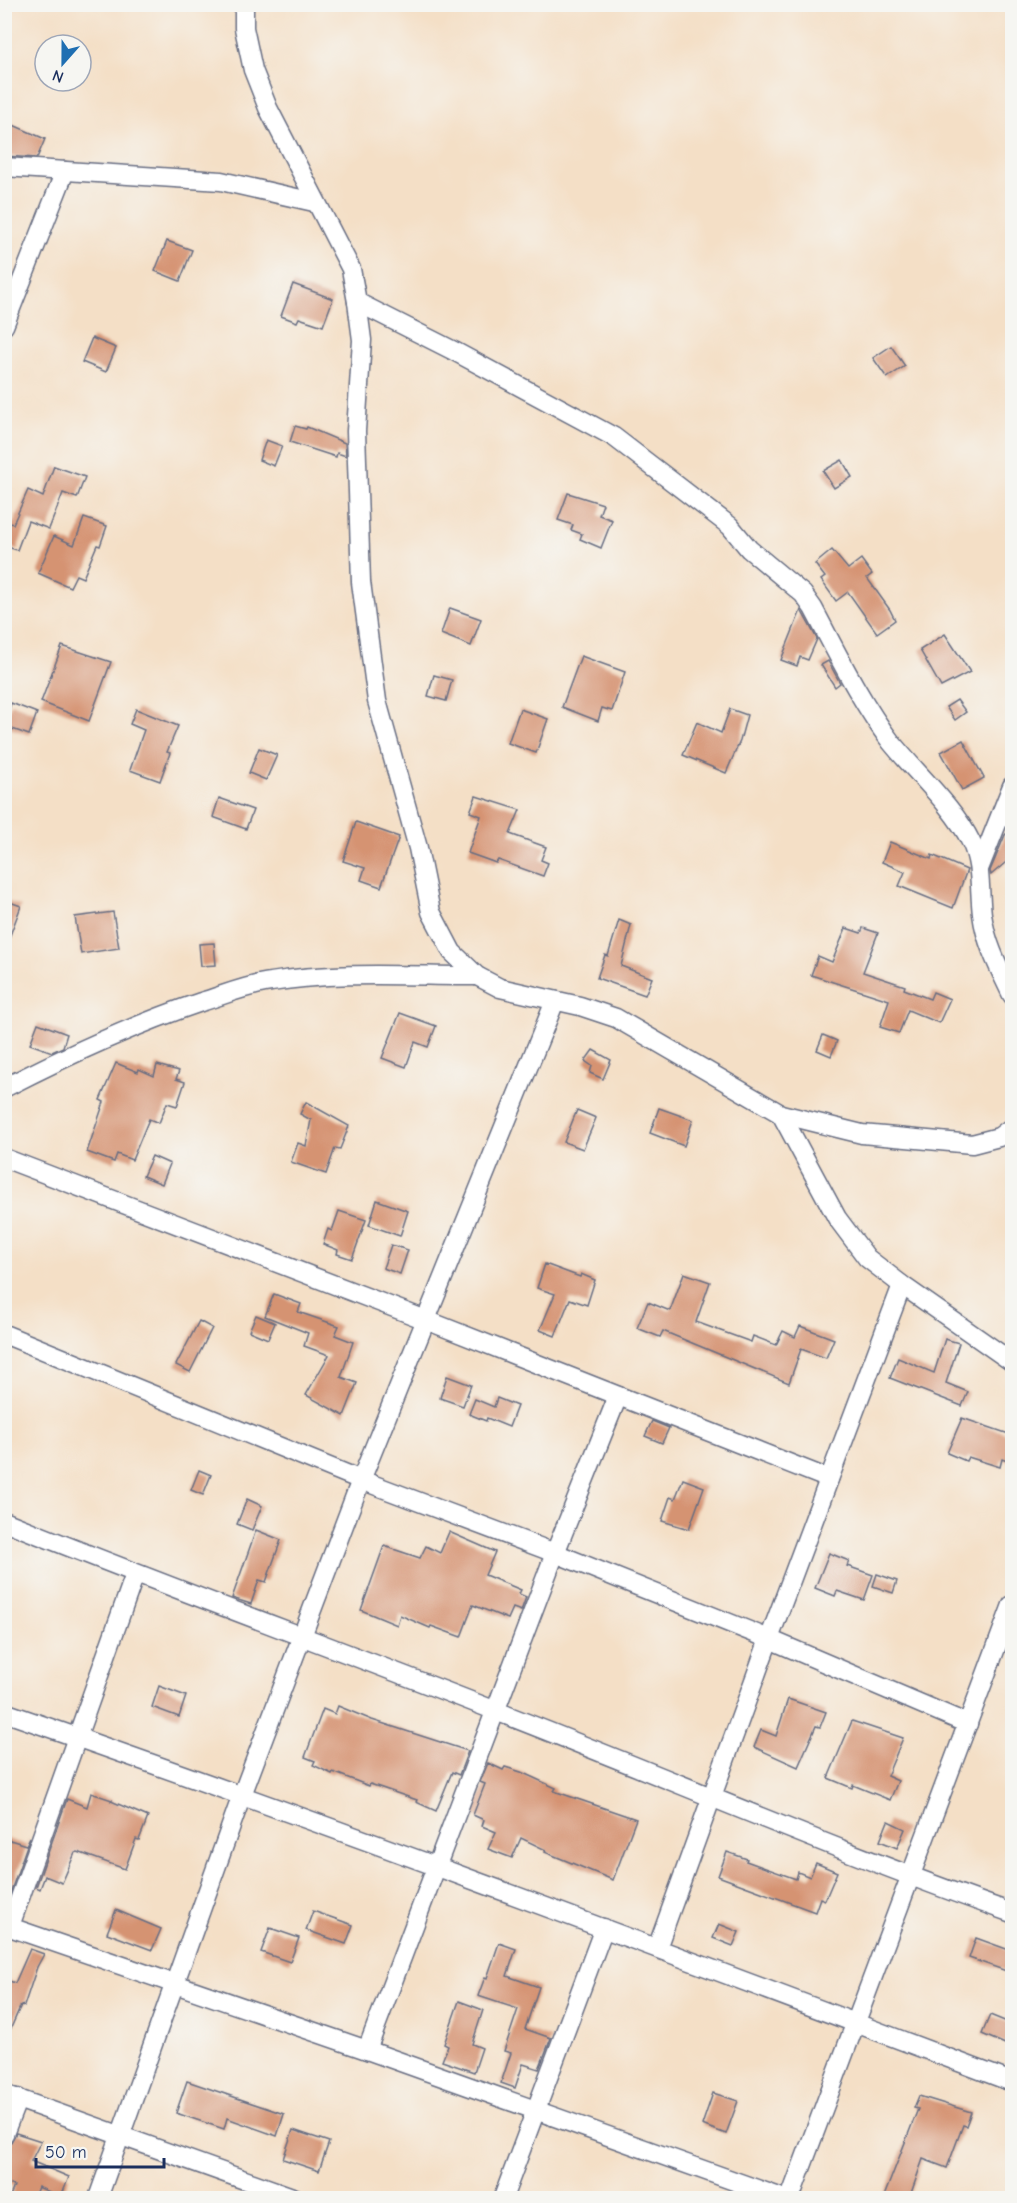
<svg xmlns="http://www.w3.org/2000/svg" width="1017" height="2203" font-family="'Comic Neue',sans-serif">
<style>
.building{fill:#d59372}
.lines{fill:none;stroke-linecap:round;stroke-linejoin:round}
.street-casing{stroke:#676d82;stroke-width:21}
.street{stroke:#fff;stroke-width:18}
</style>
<rect width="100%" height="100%" fill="#f6f6f2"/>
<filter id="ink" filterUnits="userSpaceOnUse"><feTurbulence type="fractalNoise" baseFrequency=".0167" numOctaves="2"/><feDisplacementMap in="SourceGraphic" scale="12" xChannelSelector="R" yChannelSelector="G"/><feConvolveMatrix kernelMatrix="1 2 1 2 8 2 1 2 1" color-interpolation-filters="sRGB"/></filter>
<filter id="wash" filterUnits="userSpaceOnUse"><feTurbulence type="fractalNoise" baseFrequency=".008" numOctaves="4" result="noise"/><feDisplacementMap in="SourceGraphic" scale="24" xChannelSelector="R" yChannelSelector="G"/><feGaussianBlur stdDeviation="1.35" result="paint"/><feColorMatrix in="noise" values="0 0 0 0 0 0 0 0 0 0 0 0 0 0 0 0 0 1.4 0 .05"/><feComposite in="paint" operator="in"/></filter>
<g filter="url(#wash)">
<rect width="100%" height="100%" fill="#f4dfc6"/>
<g id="blocks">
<g class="building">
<polygon points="4,121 45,139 37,158 4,156"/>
<polygon points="167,241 192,250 180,281 155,271"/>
<polygon points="293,284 333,299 323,326 299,318 297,322 281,316"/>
<polygon points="92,338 116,348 106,372 82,362"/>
<polygon points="891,346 905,366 887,378 873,358"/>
<polygon points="295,426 306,429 307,427 345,443 346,456 337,453 336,457 290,442"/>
<polygon points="266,440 282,446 274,466 259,460"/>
<polygon points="842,460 852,477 834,488 823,471"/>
<polygon points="54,466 85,477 77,498 63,493 49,529 28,521 17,550 4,546 4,521 13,524 28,490 43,497"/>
<polygon points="568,493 603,504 599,515 612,520 601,548 580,539 582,534 571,530 573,525 558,520"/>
<polygon points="84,518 107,526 100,546 97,545 83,578 76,575 70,587 38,573 54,536 74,545"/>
<polygon points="832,550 848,569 861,559 872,574 867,578 890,610 895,620 877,633 848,592 836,601 821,580 825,577 815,564"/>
<polygon points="450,608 481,619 471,646 441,634"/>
<polygon points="801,610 817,639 808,660 800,657 797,666 781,660"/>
<polygon points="945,634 970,672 941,687 920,650"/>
<polygon points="62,646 111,662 89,721 41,702"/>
<polygon points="581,656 625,672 612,711 602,708 598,721 562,707"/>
<polygon points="828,661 840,683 835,687 821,665"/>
<polygon points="434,675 452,680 446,701 428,696"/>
<polygon points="957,700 966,712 955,720 946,707"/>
<polygon points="11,703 37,713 29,735 4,726"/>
<polygon points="136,709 178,726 167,752 170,753 160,781 130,770 144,730 130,724"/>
<polygon points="520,709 548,719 536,753 508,743"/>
<polygon points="730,709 747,715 740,741 726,773 683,755 697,722 721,733"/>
<polygon points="963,740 984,778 962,790 941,752"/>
<polygon points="259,748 277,755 266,780 249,773"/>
<polygon points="476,796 520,810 510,834 546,847 541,860 548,863 543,876 498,860 496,863 468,853 481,816 470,812"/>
<polygon points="219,798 253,810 246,829 213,817"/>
<polygon points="356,822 399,837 381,887 361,880 365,868 343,861"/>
<polygon points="1012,829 1012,857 991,875 990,871 1005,835"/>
<polygon points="890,842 931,859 932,855 967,870 953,908 899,886 905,872 882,862"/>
<polygon points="4,900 21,906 6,946 4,946"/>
<polygon points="113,912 119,948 81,954 75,917"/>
<polygon points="619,920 631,925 621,966 652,978 645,995 597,978 605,955 608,956"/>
<polygon points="846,928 861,933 863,928 878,933 863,972 905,986 904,989 930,999 933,992 950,999 939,1023 908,1010 899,1033 880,1027 889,1000 811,975 818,956 832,962"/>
<polygon points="214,943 216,965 201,966 199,944"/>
<polygon points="400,1013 436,1026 428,1047 415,1042 406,1067 382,1058"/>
<polygon points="38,1023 67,1034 63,1047 52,1052 30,1044"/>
<polygon points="823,1035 837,1041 831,1056 817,1050"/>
<polygon points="593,1050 611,1060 603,1079 590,1073 592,1066 585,1061"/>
<polygon points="116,1063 138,1072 139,1069 154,1076 157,1065 179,1071 176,1079 185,1082 177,1106 167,1103 159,1123 149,1119 132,1160 117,1154 114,1162 87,1152 104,1102 100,1100"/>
<polygon points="306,1102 349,1126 340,1149 335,1148 326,1174 291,1162 298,1143 306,1146 311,1120 300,1114"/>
<polygon points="659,1108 693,1120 684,1146 650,1133"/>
<polygon points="577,1110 596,1118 583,1149 564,1142"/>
<polygon points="152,1156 170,1164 162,1184 143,1176"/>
<polygon points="377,1200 408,1211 400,1236 369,1225"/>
<polygon points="339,1211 366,1220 352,1259 337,1254 338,1250 323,1244 328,1229 332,1231"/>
<polygon points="391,1245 408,1250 400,1274 383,1268"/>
<polygon points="545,1264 580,1277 581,1274 595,1280 587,1305 570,1299 555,1336 540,1330 555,1294 537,1288"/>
<polygon points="684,1273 710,1282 696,1322 751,1342 753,1336 776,1345 783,1331 795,1337 800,1326 834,1339 826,1358 801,1349 789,1383 663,1331 660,1337 637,1328 648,1302 670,1311"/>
<polygon points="274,1294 301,1304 298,1312 339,1326 335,1335 353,1342 341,1377 357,1383 344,1416 306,1395 329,1355 304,1346 308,1333 265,1316"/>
<polygon points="256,1315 275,1323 268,1339 249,1331"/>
<polygon points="199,1321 212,1328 190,1372 176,1365"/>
<polygon points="945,1339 959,1343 946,1383 968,1392 962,1406 890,1378 898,1358 934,1373"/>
<polygon points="447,1376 471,1385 463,1406 440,1398"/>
<polygon points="497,1398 517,1406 509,1427 487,1418 486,1421 469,1414 475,1399 494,1407"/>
<polygon points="962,1418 1012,1435 1012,1463 1002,1459 1000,1467 968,1457 966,1461 947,1453"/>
<polygon points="652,1421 669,1428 662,1443 645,1436"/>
<polygon points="199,1470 211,1475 203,1495 191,1490"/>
<polygon points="683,1479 704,1487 689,1529 662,1521 670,1497 675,1499"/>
<polygon points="247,1499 262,1506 252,1530 237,1524"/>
<polygon points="256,1530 281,1540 266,1582 259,1580 251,1604 232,1598"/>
<polygon points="449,1532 495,1552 485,1575 521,1590 519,1594 526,1597 521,1611 513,1608 508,1619 473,1605 461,1637 431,1626 430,1628 400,1615 397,1625 361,1610 384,1546 420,1558 426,1546 440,1553"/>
<polygon points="829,1553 849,1561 847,1566 873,1575 864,1600 837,1591 835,1596 815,1588"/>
<polygon points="877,1574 897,1581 893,1593 873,1586"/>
<polygon points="159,1686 186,1696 179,1717 152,1707"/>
<polygon points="788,1699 826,1712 820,1727 816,1726 798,1767 754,1747 761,1730 776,1736"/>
<polygon points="338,1706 372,1720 468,1751 459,1775 452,1772 436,1811 416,1802 417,1800 370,1784 369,1786 333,1772 332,1774 313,1765 315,1761 305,1757 323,1709 335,1714"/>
<polygon points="852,1721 903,1738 887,1776 898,1781 890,1800 853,1785 852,1788 828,1778"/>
<polygon points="488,1763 503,1770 505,1767 521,1772 556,1788 554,1791 636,1819 613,1880 545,1852 546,1850 521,1838 512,1858 488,1849 496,1832 482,1826 484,1820 473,1815 485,1784 480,1782"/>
<polygon points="91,1793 112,1800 111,1801 148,1817 139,1840 136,1839 125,1869 78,1852 75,1853 62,1883 45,1876 40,1889 36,1887 67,1799 87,1807"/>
<polygon points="888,1821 905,1829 897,1848 880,1841"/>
<polygon points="30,1837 8,1899 4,1898 4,1838 26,1845"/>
<polygon points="727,1852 747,1859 746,1861 796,1879 798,1872 810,1877 816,1863 837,1872 825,1900 820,1898 815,1912 718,1876"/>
<polygon points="116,1910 161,1929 152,1950 107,1933"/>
<polygon points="313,1911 353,1925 346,1944 306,1930"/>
<polygon points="719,1924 739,1932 733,1946 713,1938"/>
<polygon points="270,1928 299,1938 290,1962 261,1952"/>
<polygon points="976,1938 1012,1951 1012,1973 969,1958"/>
<polygon points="499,1943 516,1949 507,1976 539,1987 525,2029 551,2038 539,2069 523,2064 515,2088 501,2083 511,2053 504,2051 518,2009 478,1996 485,1977 487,1978"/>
<polygon points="30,1949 44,1954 37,1967 24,2006 21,2005 4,2044 4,1979 15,1983"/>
<polygon points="459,2001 483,2010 472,2044 482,2048 474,2072 442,2061 448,2046 444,2044"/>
<polygon points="990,2015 1012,2024 1012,2047 982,2034"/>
<polygon points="187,2081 284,2114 277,2136 227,2118 224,2129 176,2113"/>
<polygon points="713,2093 738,2101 726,2134 702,2125"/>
<polygon points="919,2096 971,2112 966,2126 963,2125 947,2168 923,2159 909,2199 883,2199 918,2109 914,2108"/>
<polygon points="293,2130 329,2142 319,2171 283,2159"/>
<polygon points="16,2133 41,2141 31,2161 69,2177 61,2197 38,2187 33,2199 9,2199 14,2186 4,2182 4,2145 11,2142"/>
</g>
</g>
</g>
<g filter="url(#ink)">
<use href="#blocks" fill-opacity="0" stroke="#676d82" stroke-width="1.5"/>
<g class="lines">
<g class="street-casing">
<g id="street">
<polyline points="244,4 244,28 253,70 268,108 351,269 357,302 362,340 356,431 361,582 377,701 418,848 431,912 452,952 477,976 500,988 580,1006 616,1018 781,1114 862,1134 972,1144 999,1137 1012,1127"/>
<polyline points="4,167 221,181 314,202"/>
<path d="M357,302L454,351L614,437L730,526L749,549L803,594L813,608C837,653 860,701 891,742C916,773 954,807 971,842C982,865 979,890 982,914C986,944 999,968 1012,995"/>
<polyline points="4,326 65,171"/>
<polyline points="979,869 1012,786"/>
<path d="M4,1088C68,1055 133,1025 201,1002C224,995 247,985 271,982C338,971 409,976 477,976"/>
<polyline points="781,1114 837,1218 867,1258 902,1285 1012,1362"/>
<polyline points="4,1158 426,1320 829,1479"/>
<polyline points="4,1334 361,1480 555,1553 769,1639 968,1724"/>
<path d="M4,1521C167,1587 333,1647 496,1711C669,1778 838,1852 1012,1913"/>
<path d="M4,1712C343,1829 678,1956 1012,2082"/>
<polyline points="4,1925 367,2050 782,2198"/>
<polyline points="10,1926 135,1574"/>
<polyline points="657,1948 769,1639 902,1285"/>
<polyline points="367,2050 555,1553 618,1396"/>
<polyline points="4,2094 295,2198"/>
<polyline points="4,2134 18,2098"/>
<polyline points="98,2198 242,1795 361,1480 555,1001"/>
<polyline points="503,2198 604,1928"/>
<polyline points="790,2198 1012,1605"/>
</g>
</g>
<use href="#street" class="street"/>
</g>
</g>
<rect width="1017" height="2203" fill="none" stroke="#f6f6f2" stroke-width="24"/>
<g transform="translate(63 63) rotate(201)"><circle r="28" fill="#f6f6f2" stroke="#9ea6b7" stroke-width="1.5"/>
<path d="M0-4.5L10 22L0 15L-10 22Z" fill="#1f6fb2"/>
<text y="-9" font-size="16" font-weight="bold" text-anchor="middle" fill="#1b2f5e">N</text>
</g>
<path d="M36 2158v9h128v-9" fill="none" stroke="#1b2f5e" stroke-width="3"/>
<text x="45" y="2158" font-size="18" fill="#1b2f5e" stroke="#f6f6f2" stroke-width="4.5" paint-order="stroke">50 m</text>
</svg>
